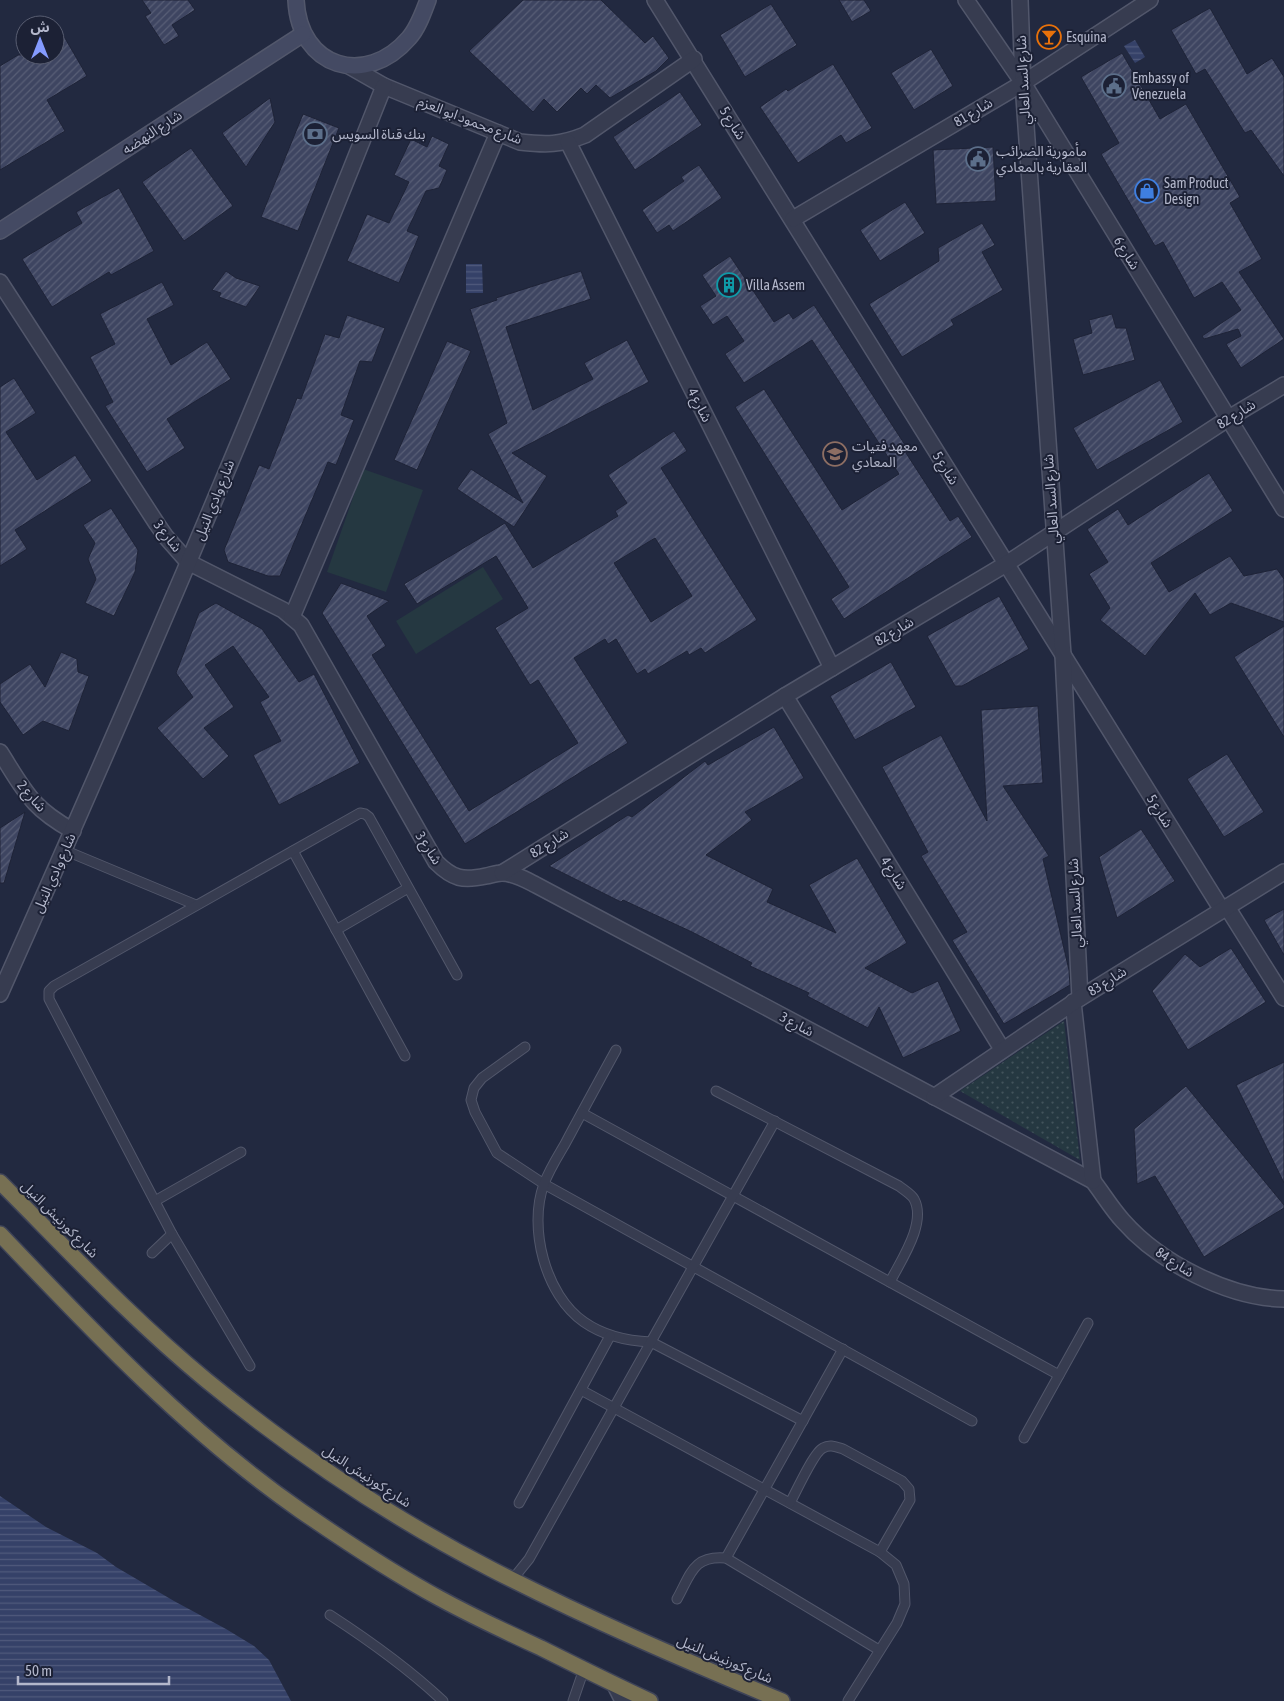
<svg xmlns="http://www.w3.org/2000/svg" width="1284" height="1701" font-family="'Asap Condensed','Noto Sans Arabic',sans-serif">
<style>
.grass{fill:url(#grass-dots)}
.pitch{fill:#253841}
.water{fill:url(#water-rules)}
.building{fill:url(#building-hatch);stroke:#1e2337;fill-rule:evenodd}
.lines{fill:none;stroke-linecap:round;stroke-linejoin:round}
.lane-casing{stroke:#52576b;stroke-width:11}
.street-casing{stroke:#52576b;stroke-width:18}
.secondary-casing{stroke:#52576b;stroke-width:18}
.highway-casing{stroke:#3f4458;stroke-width:18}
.lane{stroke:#373c50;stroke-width:9}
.street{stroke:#373c50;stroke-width:15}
.secondary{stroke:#444a63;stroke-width:15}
.highway{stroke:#777053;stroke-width:15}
.labels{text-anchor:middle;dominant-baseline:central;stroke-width:4;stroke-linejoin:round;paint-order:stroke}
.poi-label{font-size:14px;fill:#b3b7cb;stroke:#1c2135;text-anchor:start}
.street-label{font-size:14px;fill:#b3b7cb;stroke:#1c2135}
</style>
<defs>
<pattern id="grass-dots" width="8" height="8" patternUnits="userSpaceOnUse" patternTransform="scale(1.25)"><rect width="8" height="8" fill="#253841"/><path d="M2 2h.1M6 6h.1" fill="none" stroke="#42535b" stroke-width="1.8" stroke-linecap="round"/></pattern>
<pattern id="water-rules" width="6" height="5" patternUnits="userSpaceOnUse" patternTransform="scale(1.25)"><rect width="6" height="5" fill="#354168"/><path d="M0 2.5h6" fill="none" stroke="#505a7c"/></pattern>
<pattern id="building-hatch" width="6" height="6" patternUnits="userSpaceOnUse" patternTransform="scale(1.25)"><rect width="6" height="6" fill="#3e4561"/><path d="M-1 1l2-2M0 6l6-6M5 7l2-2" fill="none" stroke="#585e76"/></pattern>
</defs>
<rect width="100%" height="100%" fill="#222940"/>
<polygon class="grass" points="1064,1021 1080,1160 960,1091"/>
<g class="pitch">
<polygon points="363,469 423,490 386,592 327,572"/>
<polygon points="483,567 503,599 416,654 396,621"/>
</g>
<g class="water">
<polygon points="1135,40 1145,57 1135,63 1124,46"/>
<polygon points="466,264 482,264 483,293 466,293"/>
<polygon points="0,1496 46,1527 97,1553 116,1567 174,1601 226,1629 254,1646 269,1660 291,1701 0,1701"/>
</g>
<g class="building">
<polygon points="142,0 188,0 195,10 172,25 179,36 164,45 145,16 151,13"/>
<polygon points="523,0 601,0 645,43 653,36 669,58 656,71 610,98 596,85 587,94 581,88 557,112 544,99 533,112 469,51"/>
<polygon points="839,0 864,0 871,11 852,22"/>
<polygon points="771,4 797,45 745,77 720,35"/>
<polygon points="1210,8 1247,74 1272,58 1284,77 1284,176 1251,130 1245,133 1205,69 1196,74 1171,30"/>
<polygon points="55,21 87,76 47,100 65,131 0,170 0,66 18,55 55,55"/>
<polygon points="931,49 953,86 914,110 891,73"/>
<polygon points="1122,53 1160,119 1186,104 1240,197 1230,203 1262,259 1239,272 1284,339 1241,368 1226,344 1241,336 1238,329 1204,339 1202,336 1241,310 1222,282 1194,298 1163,242 1155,246 1101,154 1119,143 1081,77"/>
<polygon points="833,64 872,128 846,143 841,135 798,163 760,107 786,89 788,91"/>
<polygon points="680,92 702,125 635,170 613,137"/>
<polygon points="270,98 275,122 246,167 222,133"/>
<polygon points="303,114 339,128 298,231 261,217"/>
<polygon points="432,136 449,144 439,166 447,170 439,188 426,191 407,231 419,236 399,283 347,261 367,214 389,223 409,182 394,175 411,139 427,147"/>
<polygon points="993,147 996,201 936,204 933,150"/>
<polygon points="191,148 233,206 184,241 142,182"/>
<polygon points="699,165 722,198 673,231 669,225 657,233 642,210 684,181 681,177"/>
<polygon points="119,188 154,251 111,275 109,272 52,307 22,259 82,223 76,212"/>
<polygon points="905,202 925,233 880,261 860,230"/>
<polygon points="982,223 995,245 982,252 1003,290 951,320 954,325 902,357 869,304 939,261 938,248"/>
<polygon points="730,256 774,322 789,313 793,319 814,305 909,451 906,453 950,521 958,516 972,537 844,619 831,599 849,587 735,407 764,389 842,510 899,474 812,340 744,383 725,354 744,341 727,316 713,325 700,306 716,296 702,275"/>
<polygon points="226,271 236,278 260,286 246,307 219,297 221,293 212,290"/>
<polygon points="581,271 591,299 506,327 533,410 593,379 584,363 627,340 649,382 512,453 547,476 514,527 457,489 471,469 523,503 488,434 507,423 470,309 497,300 496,298"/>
<polygon points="162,282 174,305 147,319 171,365 207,342 231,379 167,419 185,448 147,472 105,406 113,402 90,357 115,344 100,314"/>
<polygon points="1112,314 1116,328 1126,328 1135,360 1083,375 1073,339 1092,333 1089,320"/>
<polygon points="347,315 385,328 372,362 360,361 341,415 354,420 336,465 328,462 280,576 268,576 228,562 224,550 259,465 269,469 297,398 301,399 325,334 339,338"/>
<polygon points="447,341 471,351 417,470 394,460"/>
<polygon points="14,378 36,413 6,432 37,480 75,455 92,481 15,530 27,549 0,566 0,387"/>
<polygon points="1160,380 1183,422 1097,470 1073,428"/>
<path d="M674,431L687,451L661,468L757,620L705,653L701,648L689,655L687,651L648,674L645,669L637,674L616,639L608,644L605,639L574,658L628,743L465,844L322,613L341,583L389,601L367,616L386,646L372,655L469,811L578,743L538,680L530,685L495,628L528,608L496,556L417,604L404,584L505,523L533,568L618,516L615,511L627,503L608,475ZM655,538L692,596L651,622L614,563Z"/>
<polygon points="1209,473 1233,511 1151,563 1169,592 1230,556 1244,576 1277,569 1284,579 1284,622 1231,603 1210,615 1195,593 1145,656 1100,620 1110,608 1089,574 1108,562 1087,529 1118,509 1128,525"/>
<polygon points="111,508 138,550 135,572 114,616 85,603 96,579 88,559 95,543 83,525"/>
<polygon points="999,596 1029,649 962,686 955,686 927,636"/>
<polygon points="216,603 262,629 299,682 314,674 360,763 279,805 253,755 281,741 260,702 269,697 233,646 205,665 234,707 204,728 229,756 203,779 157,728 193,697 176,673 199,613"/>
<polygon points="1284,626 1284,737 1234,657"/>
<polygon points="61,652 77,659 78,672 89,676 69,731 43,721 23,735 0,702 0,684 30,664 45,687"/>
<polygon points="891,662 916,707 855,740 830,696"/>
<polygon points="1038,706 1043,783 1003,786 1049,856 1043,859 1069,970 1070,985 1004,1024 952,940 967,932 921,856 928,852 882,767 941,735 987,821 981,710"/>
<polygon points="774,727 804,778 745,812 752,820 706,855 773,889 767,902 836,933 809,885 857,858 907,943 865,968 912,993 938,981 961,1031 903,1058 879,1007 868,1028 807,996 809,993 750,966 752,963 692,932 623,900 621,902 549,866 628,815 632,817 705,761 708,765"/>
<polygon points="1227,754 1264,812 1224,837 1187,779"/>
<polygon points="25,812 4,883 0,883 0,828"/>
<polygon points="1141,829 1175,881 1117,918 1099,857"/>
<polygon points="1284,909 1284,955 1264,920"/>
<polygon points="1231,948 1266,1002 1188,1050 1152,991 1185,954 1200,967"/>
<polygon points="1284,1062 1284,1183 1236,1085"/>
<polygon points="1186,1086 1284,1205 1284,1208 1204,1257 1155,1176 1137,1184 1134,1129"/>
</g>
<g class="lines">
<g class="lane-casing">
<g id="lane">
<polyline points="64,850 196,905"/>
<polyline points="293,851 405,1056"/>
<polyline points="336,930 408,888"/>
<polyline points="525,1047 482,1078 474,1088 471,1100 475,1112 497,1153 544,1184 972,1421"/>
<path d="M616,1050C599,1081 582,1112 565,1144C558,1156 549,1170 544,1184C528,1227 545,1295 584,1322C604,1336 627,1341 651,1342L803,1421"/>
<path d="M716,1091L899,1186C904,1190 911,1194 914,1199C927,1223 901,1260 890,1282"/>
<polyline points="582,1113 1059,1375"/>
<polyline points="155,1201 241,1152"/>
<polyline points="152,1253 172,1234"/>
<polyline points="250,1366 172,1234 49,999 49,991 54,986 360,813 365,814 369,817 457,975"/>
<polyline points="581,1390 880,1552 896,1565 904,1584 905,1604 897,1623 848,1701"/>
<polyline points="1024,1438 1088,1323"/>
<polyline points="519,1503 610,1336"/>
<path d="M790,1503C796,1492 814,1452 823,1448C830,1444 836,1447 843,1449L902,1481L909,1489L910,1500L880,1552"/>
<polyline points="726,1558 843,1349"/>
<polyline points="512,1580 529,1559 775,1121"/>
<path d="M677,1599C691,1574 693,1555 726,1558L879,1650"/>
<path d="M330,1615C370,1641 408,1668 443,1701"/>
<polyline points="573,1701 584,1669"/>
</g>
</g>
<g class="street-casing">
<g id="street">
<polyline points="655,0 1222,910"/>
<polyline points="966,0 1023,83 1284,509"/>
<polyline points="1020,0 1023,83 1063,655 1080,998"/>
<path d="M349,66L384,86L520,142C547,145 560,145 585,135L694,59"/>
<polyline points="568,142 832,668"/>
<polyline points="793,219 1023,83 1150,0"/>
<path d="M0,282L157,524L166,537L188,562L283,610L301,625L436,862C453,879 463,881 486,876C491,875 497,873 502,873C514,873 526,880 536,885L1093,1181C1103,1194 1112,1209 1123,1221C1159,1262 1228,1298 1284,1299"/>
<polyline points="292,617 498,133"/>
<polyline points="785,696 1002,1049"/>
<path d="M0,752C11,769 21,788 35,803C46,815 59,823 73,831"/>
<polyline points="502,873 785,696 1006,564 1229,418 1284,385"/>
<polyline points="1227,907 1284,998"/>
<path d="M0,994C134,694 263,392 384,86"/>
<polyline points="1073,1002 1093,1181"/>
<polyline points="934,1097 1080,998 1284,872"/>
<polyline points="615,1685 623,1701"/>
</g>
</g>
<g class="secondary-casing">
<g id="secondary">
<path d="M296,0C299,68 366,88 409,38C418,28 423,13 428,0"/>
<polyline points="0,231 303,34"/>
</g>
</g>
<g class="highway-casing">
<g id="highway">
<path d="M0,1182C67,1249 132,1319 206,1380C294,1452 390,1517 491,1569C586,1618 684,1660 782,1701"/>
<path d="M0,1234C94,1333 189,1433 301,1511C346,1542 391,1572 439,1598C472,1616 506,1632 541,1648C577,1666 613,1684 650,1701"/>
</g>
</g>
<use href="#lane" class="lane"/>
<use href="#street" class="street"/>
<use href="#secondary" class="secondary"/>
<use href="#highway" class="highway"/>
</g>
<defs>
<g id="bar-ring" transform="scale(1.25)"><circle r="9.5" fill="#1c2135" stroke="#e8710a" stroke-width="1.5"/><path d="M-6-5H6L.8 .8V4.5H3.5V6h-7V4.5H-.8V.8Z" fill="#e8710a"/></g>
<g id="civic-ring" transform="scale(1.25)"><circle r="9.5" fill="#1c2135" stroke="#5c6f8a" stroke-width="1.5"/><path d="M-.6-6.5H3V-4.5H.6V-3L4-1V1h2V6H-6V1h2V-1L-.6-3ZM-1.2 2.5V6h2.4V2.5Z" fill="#5c6f8a"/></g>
<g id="bank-ring" transform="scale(1.25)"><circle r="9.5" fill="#1c2135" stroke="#5c6f8a" stroke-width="1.5"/><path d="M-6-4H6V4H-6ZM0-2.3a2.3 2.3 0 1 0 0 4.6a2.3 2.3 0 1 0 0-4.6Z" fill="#5c6f8a"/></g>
<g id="shop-ring" transform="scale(1.25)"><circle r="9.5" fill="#1c2135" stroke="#3f7fe0" stroke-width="1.5"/><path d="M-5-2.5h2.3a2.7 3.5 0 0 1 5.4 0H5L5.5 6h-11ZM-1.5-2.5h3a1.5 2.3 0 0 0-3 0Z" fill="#3f7fe0"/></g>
<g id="building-ring" transform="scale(1.25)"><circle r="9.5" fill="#1c2135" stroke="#0f9aa8" stroke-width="1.5"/><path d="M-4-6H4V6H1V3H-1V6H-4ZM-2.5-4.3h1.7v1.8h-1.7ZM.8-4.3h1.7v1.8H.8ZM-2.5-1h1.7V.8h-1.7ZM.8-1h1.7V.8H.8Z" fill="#0f9aa8"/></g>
<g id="school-ring" transform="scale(1.25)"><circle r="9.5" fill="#1c2135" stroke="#8d6e63" stroke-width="1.5"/><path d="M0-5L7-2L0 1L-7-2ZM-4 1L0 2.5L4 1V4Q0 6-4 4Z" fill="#8d6e63"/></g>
</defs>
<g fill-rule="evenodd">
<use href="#bar-ring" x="1049" y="37"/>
<use href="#civic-ring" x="1114" y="86"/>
<use href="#bank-ring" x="315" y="134"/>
<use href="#civic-ring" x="978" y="159"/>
<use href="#shop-ring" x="1147" y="191"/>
<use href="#building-ring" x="729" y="285"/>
<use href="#school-ring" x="835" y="454"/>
</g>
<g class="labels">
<g class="poi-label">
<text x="1066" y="37">Esquina</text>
<text x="1132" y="78">Embassy of<tspan x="1132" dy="16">Venezuela</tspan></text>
<text x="332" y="134">بنك قناة السويس</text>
<text x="996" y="151">مأمورية الضرائب<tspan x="996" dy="16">العقارية بالمعادي</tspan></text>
<text x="1164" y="183">Sam Product<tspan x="1164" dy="16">Design</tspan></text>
<text x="746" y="285">Villa Assem</text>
<text x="852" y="446">معهد فتيات<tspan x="852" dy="16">المعادي</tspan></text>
</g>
<g class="street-label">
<text transform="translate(1023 80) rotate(-93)">شارع السد العالي</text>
<text transform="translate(973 112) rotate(-31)">شارع 81</text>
<text transform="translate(470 120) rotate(21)">شارع محمود ابو العزم</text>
<text transform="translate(733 123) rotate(58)">شارع 5</text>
<text transform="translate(152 132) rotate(-33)">شارع النهضه</text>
<text transform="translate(1127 253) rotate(58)">شارع 6</text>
<text transform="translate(700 405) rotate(63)">شارع 4</text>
<text transform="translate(1236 414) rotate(-32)">شارع 82</text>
<text transform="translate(946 468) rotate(58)">شارع 5</text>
<text transform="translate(1051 499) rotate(-94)">شارع السد العالي</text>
<text transform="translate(214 500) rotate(-68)">شارع وادي النيل</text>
<text transform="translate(168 536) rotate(52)">شارع 3</text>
<text transform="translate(894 631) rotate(-31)">شارع 82</text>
<text transform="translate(32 796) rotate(49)">شارع 2</text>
<text transform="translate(1160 811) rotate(58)">شارع 5</text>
<text transform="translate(549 843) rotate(-32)">شارع 82</text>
<text transform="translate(429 848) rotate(57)">شارع 3</text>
<text transform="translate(54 873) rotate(-66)">شارع وادي النيل</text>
<text transform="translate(894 873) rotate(58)">شارع 4</text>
<text transform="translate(1075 903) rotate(-93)">شارع السد العالي</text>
<text transform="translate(1107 981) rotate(-32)">شارع 83</text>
<text transform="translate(797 1024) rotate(28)">شارع 3</text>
<text transform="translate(60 1219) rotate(45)">شارع كورنيش النيل</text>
<text transform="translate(1175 1262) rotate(33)">شارع 84</text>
<text transform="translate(367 1476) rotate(33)">شارع كورنيش النيل</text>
<text transform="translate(725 1659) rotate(23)">شارع كورنيش النيل</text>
</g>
</g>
<g transform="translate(40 40)"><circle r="24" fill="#1c2135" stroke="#585d71"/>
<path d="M0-4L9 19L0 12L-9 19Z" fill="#849bff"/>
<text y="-8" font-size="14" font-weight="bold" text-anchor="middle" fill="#b3b7cb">ش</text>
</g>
<path d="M18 1676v8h151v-8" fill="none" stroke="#b3b7cb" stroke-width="2.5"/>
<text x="25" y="1676" font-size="15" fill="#b3b7cb" stroke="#1c2135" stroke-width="4" paint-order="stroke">50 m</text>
</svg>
